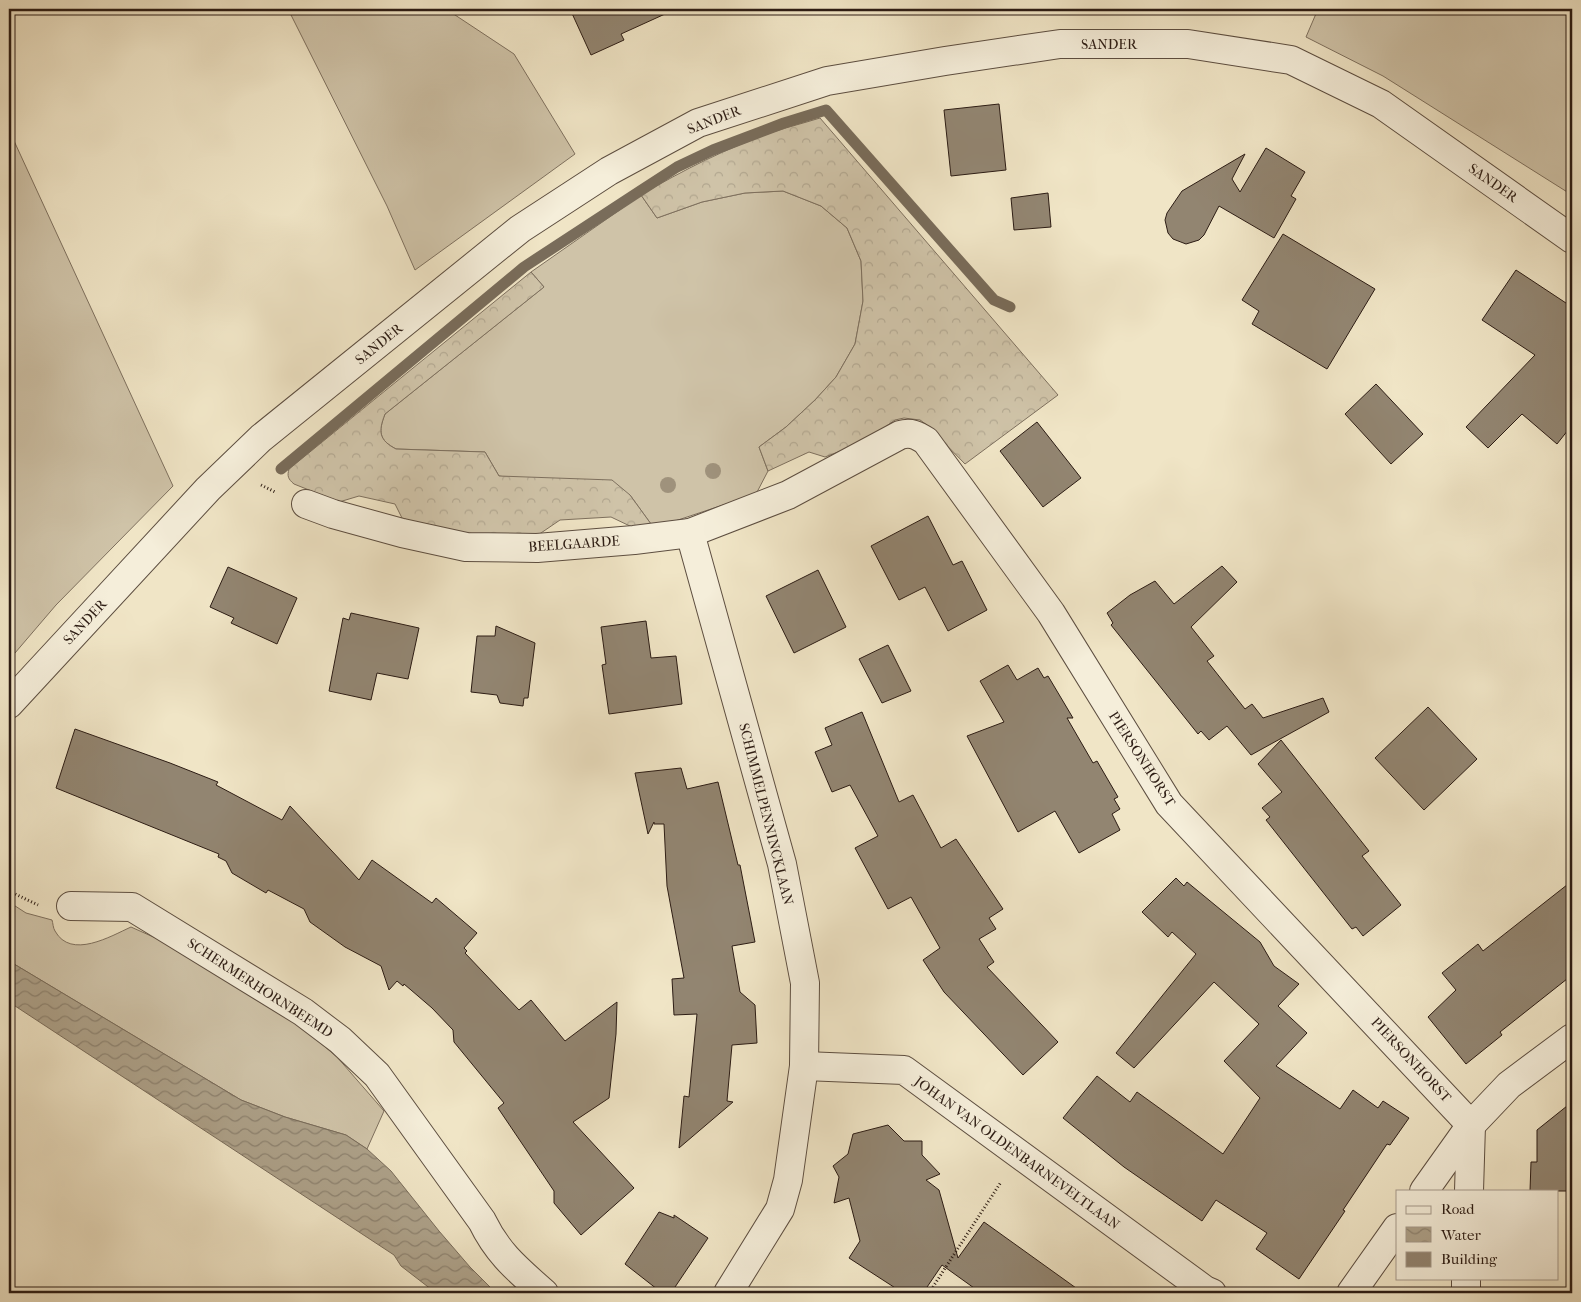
<svg xmlns="http://www.w3.org/2000/svg" width="1581" height="1302" font-family="'IM FELL French Canon',serif">
<style>
.grass{fill:#cfc3a8;stroke:#7e705e}
.forest{fill:url(#forest-crowns);stroke:#7e705e}
.water{fill:url(#water-waves);stroke:#796c5a}
.lines{fill:none;stroke-linecap:round;stroke-linejoin:round}
.stream{stroke:#796c5a;stroke-width:11}
.building{fill:#928571;stroke:#2c1c14}
.minor-casing{stroke:#5d4e40;stroke-width:30}
.path{stroke:#2c1c14;stroke-width:3;stroke-dasharray:1 2.5;stroke-linecap:butt}
.minor{stroke:#f5eeda;stroke-width:28}
.tree{fill:#9f927c}
.labels{text-anchor:middle;dominant-baseline:central;stroke-width:4;stroke-linejoin:round;paint-order:stroke}
.street-label{font-size:14px;fill:#2c1c14;stroke:#f5eeda}
</style>
<defs>
<pattern id="forest-crowns" width="20" height="18" patternUnits="userSpaceOnUse" patternTransform="scale(1.25)"><rect width="20" height="18" fill="#cfc3a8"/><path d="M2 6a3 3 0 1 1 6 0M12 15a3 3 0 1 1 6 0" fill="none" stroke="#b2a790"/></pattern>
<pattern id="water-waves" width="16" height="10" patternUnits="userSpaceOnUse" patternTransform="scale(1.25)"><rect width="16" height="10" fill="#ada189"/><path d="M0 5q4-4 8 0t8 0" fill="none" stroke="#8d826f"/></pattern>
</defs>
<rect width="100%" height="100%" fill="#f0e5c6"/>
<filter id="stains"><feTurbulence type="fractalNoise" baseFrequency=".004" numOctaves="4"/><feColorMatrix values="0 0 0 0 .2 0 0 0 0 .09 0 0 0 0 .02 0 0 0 .5 -.17"/></filter>
<radialGradient id="worn" r=".72"><stop offset=".6" stop-color="#630" stop-opacity="0"/><stop offset="1" stop-color="#630" stop-opacity=".3"/></radialGradient>
<g class="grass">
<polygon points="288,9 446,9 514,54 575,154 415,270 387,206"/>
<polygon points="1318,9 1572,9 1572,195 1383,76 1306,37"/>
<polygon points="9,130 173,486 56,605 9,660"/>
<path d="M783,191L821,206L847,228L861,261L863,301L855,344L836,377L815,400L786,427L759,447L768,471L756,494L675,521L651,524L630,495L499,476L485,452L396,449C379,440 378,432 385,414L544,287L531,272L641,195L657,218L702,202L745,193Z"/>
<path d="M9,902L26,913L52,920C53,923 53,928 55,931C71,960 111,936 131,927L178,948L299,1025L337,1057L384,1111L367,1149L346,1135L285,1117L241,1100L9,961Z"/>
</g>
<g class="forest">
<path d="M820,118L1058,395L965,464L927,425L920,420L904,418L895,420L864,442L825,457L809,452L768,471L759,447L786,427L815,400L836,377L855,344L863,301L861,261L847,228L821,206L783,191L745,193L702,202L657,218L641,195C683,170 727,148 773,132C788,127 804,123 820,118Z"/>
<path d="M531,272L544,287L385,414C378,432 379,440 396,449L485,452L499,476L612,480L630,495L651,524L632,527L611,517L560,520L538,535H465L404,522L395,504L359,496L339,502L294,484C288,479 287,476 289,469Z"/>
</g>
<polygon class="water" points="9,961 241,1100 285,1117 346,1135 367,1149 391,1171 439,1231 470,1267 496,1293 436,1293 401,1266 394,1255 9,1002"/>
<g class="lines">
<polyline class="stream" points="281,469 524,267 640,191 677,167 713,150 784,123 826,110 994,300 1010,307"/>
</g>
<g class="building">
<polygon points="570,9 676,9 621,34 624,40 591,55"/>
<polygon points="999,104 1006,170 951,176 944,110"/>
<polygon points="1266,148 1305,172 1291,196 1296,199 1274,238 1219,206 1204,235 1199,240 1186,244 1173,239 1168,233 1165,220 1167,213 1182,191 1245,154 1232,179 1240,192"/>
<polygon points="1048,193 1051,227 1014,230 1011,198"/>
<polygon points="1283,234 1375,289 1327,369 1252,324 1259,311 1242,300"/>
<polygon points="1516,270 1572,307 1572,425 1557,444 1522,414 1488,448 1466,427 1535,355 1482,320"/>
<polygon points="1376,384 1423,434 1391,464 1345,414"/>
<polygon points="1037,422 1081,478 1043,507 1000,451"/>
<polygon points="928,516 953,565 962,561 987,610 948,631 925,587 899,600 871,546"/>
<polygon points="1222,566 1237,582 1191,627 1214,656 1207,661 1245,709 1252,704 1263,718 1323,698 1329,712 1251,755 1227,726 1209,740 1201,731 1198,734 1111,625 1113,623 1107,613 1130,595 1155,581 1174,604"/>
<polygon points="228,567 297,598 277,644 231,623 234,618 210,607"/>
<polygon points="818,570 846,627 794,653 766,596"/>
<polygon points="351,613 419,628 408,679 377,673 371,700 329,691 343,618 349,620"/>
<polygon points="646,621 651,658 676,656 682,704 609,714 602,665 606,664 601,627"/>
<polygon points="496,626 535,643 528,698 524,698 523,706 500,703 497,695 471,692 477,636 495,636"/>
<polygon points="888,645 911,691 882,703 859,659"/>
<polygon points="1008,665 1017,680 1038,668 1044,678 1048,676 1073,718 1067,718 1093,763 1097,761 1118,797 1114,799 1120,809 1112,814 1120,830 1079,853 1055,811 1018,832 967,736 1004,722 980,681"/>
<polygon points="1428,707 1477,759 1424,810 1375,758"/>
<polygon points="862,712 899,802 913,795 941,848 956,839 1003,909 989,918 996,929 979,939 994,962 987,967 1058,1042 1023,1075 944,992 923,960 940,948 911,897 888,909 855,848 878,836 850,785 832,792 815,752 832,745 825,728"/>
<polygon points="75,729 170,763 218,782 216,785 282,820 290,806 359,880 372,860 432,903 436,898 477,933 464,948 467,951 465,953 519,1010 531,1000 565,1041 617,1002 616,1034 609,1098 573,1122 634,1188 581,1235 554,1203 554,1191 498,1108 504,1103 454,1042 453,1030 432,1008 404,984 403,986 397,981 389,990 381,966 345,947 310,922 304,909 268,890 266,893 232,873 226,861 218,857 219,854 56,788"/>
<polygon points="1281,740 1369,851 1362,856 1401,905 1363,936 1356,927 1352,929 1266,820 1270,817 1262,808 1282,792 1258,764"/>
<polygon points="681,768 687,789 718,782 738,865 740,865 755,942 732,946 740,992 755,1005 757,1043 732,1045 727,1101 733,1102 679,1148 684,1096 689,1097 697,1014 674,1015 672,979 684,978 667,886 664,824 654,824 654,822 648,834 635,773"/>
<polygon points="1176,878 1184,886 1187,882 1260,942 1274,966 1299,984 1278,1006 1307,1033 1276,1066 1340,1109 1353,1090 1378,1108 1383,1101 1409,1118 1390,1145 1387,1144 1343,1210 1345,1211 1299,1279 1256,1249 1267,1233 1216,1200 1202,1221 1124,1167 1063,1118 1097,1076 1130,1102 1137,1092 1223,1154 1260,1098 1224,1061 1259,1024 1214,982 1134,1068 1116,1053 1196,954 1172,932 1168,937 1142,912"/>
<polygon points="1572,881 1572,975 1500,1032 1502,1035 1466,1064 1428,1017 1456,990 1442,973 1478,944 1483,951"/>
<polygon points="1572,1102 1572,1191 1530,1191 1531,1162 1537,1162 1537,1130"/>
<polygon points="888,1125 904,1141 922,1141 922,1155 940,1174 926,1180 939,1190 958,1258 984,1222 1083,1293 981,1293 942,1265 923,1293 903,1293 849,1258 860,1241 849,1198 834,1203 839,1177 833,1166 848,1154 853,1134"/>
<polygon points="659,1212 674,1218 674,1215 708,1238 671,1293 662,1293 625,1264"/>
</g>
<g class="lines">
<g class="minor-casing">
<g id="minor">
<path d="M306,504L333,514L402,533L466,547L537,548L634,540L690,533L788,495L900,435C911,432 917,435 926,441L1051,613L1169,804L1471,1125L1469,1191"/>
<polyline points="690,533 782,864 805,983 804,1066 788,1180 780,1209 728,1293"/>
<polyline points="9,704 208,489 261,438 520,229 609,171 698,123 827,81 945,61 1060,44 1188,44 1291,60 1381,104 1572,239"/>
<path d="M71,906L132,907L303,1012L340,1040L377,1075L482,1221C498,1254 517,1269 544,1293"/>
<polyline points="804,1066 904,1070 1205,1290 1212,1293"/>
<polyline points="1424,1191 1471,1125 1509,1085 1572,1038"/>
<polyline points="1351,1293 1397,1228"/>
<polyline points="1466,1293 1466,1278"/>
</g>
</g>
<g class="path">
<polyline points="261,485 275,492"/>
<polyline points="9,891 38,905"/>
<polyline points="929,1293 1001,1182"/>
</g>
<use href="#minor" class="minor"/>
</g>
<g class="tree">
<circle cx="713" cy="471" r="8"/>
<circle cx="668" cy="485" r="8"/>
</g>
<g class="labels">
<g class="street-label">
<text x="1109" y="44">SANDER</text>
<text transform="translate(714 120) rotate(-21)">SANDER</text>
<text transform="translate(1493 183) rotate(35)">SANDER</text>
<text transform="translate(379 344) rotate(-39)">SANDER</text>
<text transform="translate(574 544) rotate(-4)">BEELGAARDE</text>
<text transform="translate(85 622) rotate(-47)">SANDER</text>
<text transform="translate(1142 759) rotate(57)">PIERSONHORST</text>
<text transform="translate(766 814) rotate(76)">SCHIMMELPENNINCKLAAN</text>
<text transform="translate(260 988) rotate(33)">SCHERMERHORNBEEMD</text>
<text transform="translate(1411 1060) rotate(47)">PIERSONHORST</text>
<text transform="translate(1017 1153) rotate(36)">JOHAN VAN OLDENBARNEVELTLAAN</text>
</g>
</g>
<rect width="1581" height="1302" fill="none" stroke="#f0e5c6" stroke-width="30"/>
<rect x="10" y="10" width="1561" height="1282" fill="none" stroke="#2c1c14" stroke-width="2.5"/>
<rect x="15" y="15" width="1551" height="1272" fill="none" stroke="#2c1c14"/>
<rect x="1396" y="1190" width="162" height="90" fill="#f5eeda" stroke="#a59a8b"/>
<rect x="1406" y="1206" width="25" height="8" fill="#f5eeda" stroke="#a59a8b"/>
<text x="1441" y="1214" font-size="15" fill="#2c1c14">Road</text>
<rect x="1406" y="1227" width="25" height="15" fill="url(#water-waves)" stroke="#a59a8b"/>
<text x="1441" y="1240" font-size="15" fill="#2c1c14">Water</text>
<rect x="1406" y="1252" width="25" height="15" fill="#928571" stroke="#a59a8b"/>
<text x="1441" y="1264" font-size="15" fill="#2c1c14">Building</text>
<rect width="100%" height="100%" filter="url(#stains)"/>
<rect width="100%" height="100%" fill="url(#worn)"/>
</svg>
